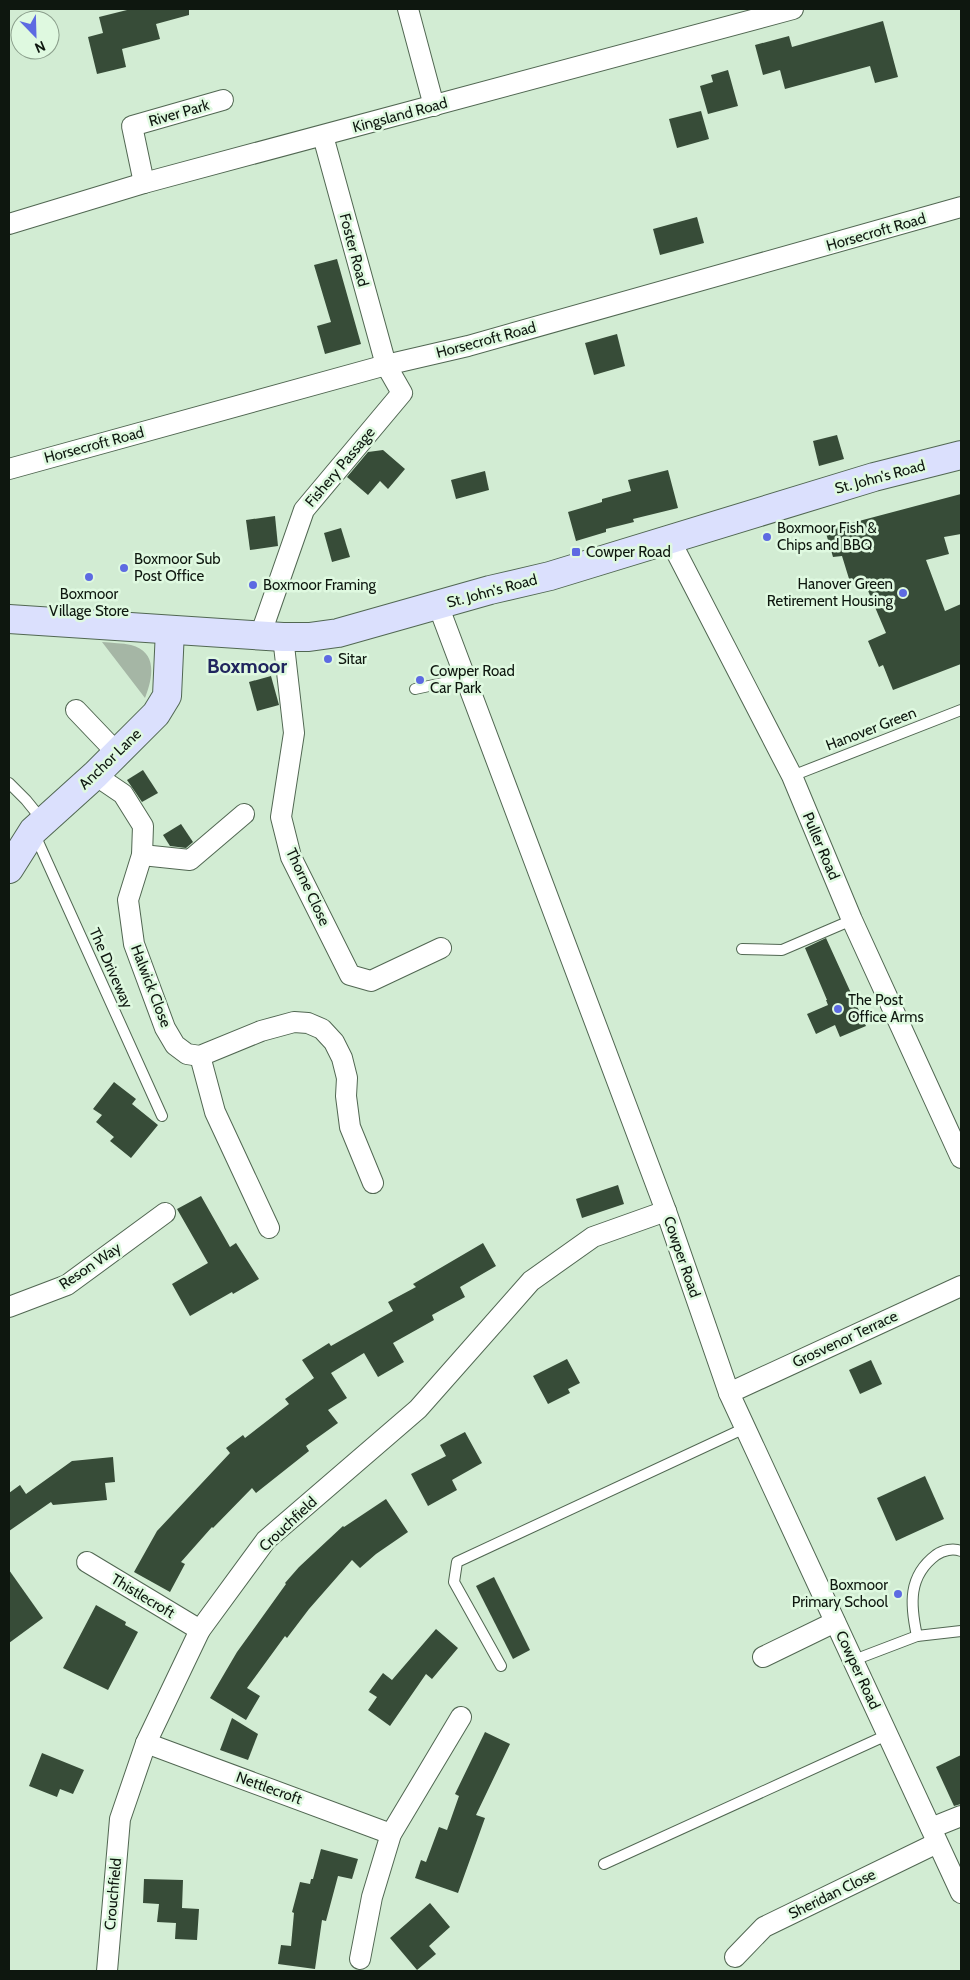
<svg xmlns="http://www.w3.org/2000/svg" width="970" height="1980" font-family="Cabin,sans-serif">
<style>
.green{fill:#a5b6a5}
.building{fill:#374c38}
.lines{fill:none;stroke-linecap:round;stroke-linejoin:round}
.lane-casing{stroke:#516752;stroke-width:12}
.street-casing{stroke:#516752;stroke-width:22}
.secondary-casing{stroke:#516752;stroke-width:30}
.lane{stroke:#fff;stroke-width:10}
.street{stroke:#fff;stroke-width:20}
.secondary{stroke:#dbe0fd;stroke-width:28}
.poi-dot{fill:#5d6ae2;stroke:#dff9e0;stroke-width:2}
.labels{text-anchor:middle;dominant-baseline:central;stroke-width:5;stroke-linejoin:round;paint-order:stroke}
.street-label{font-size:15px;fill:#0e170f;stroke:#dff9e0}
.poi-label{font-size:15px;fill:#0e170f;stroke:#dff9e0;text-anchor:start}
.district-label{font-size:20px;font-weight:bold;fill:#20255e;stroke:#dff9e0}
</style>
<rect width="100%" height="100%" fill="#d2ecd3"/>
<path class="green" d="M102,642C112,643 122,643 131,645C158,652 153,678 145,698Z"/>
<g class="building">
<polygon points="131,9 189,9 189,15 156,24 160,39 122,49 126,67 97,74 88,37 103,33 99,17"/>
<polygon points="883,21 898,77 875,83 870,66 785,89 780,70 763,75 755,45 789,36 792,47"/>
<polygon points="728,70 738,106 708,114 700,86 713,82 711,75"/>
<polygon points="701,111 709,139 677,148 669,119"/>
<polygon points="697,217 704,243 660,255 653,229"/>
<polygon points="337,259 361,344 325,354 317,326 331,322 314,265"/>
<polygon points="617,334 625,366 594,375 585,343"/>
<polygon points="837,435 844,459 819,466 813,441"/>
<polygon points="383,450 405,469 388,489 380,481 368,495 347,477 368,452"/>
<polygon points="668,470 678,508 633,519 634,522 606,529 606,532 576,541 568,512 602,502 602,499 631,491 628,480"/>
<polygon points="485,471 489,490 456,499 451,480"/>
<polygon points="961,494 961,534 944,537 949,554 926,560 945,611 961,604 961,664 893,690 883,665 879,667 868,641 886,633 863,579 850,582 842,556 833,557 825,530"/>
<polygon points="275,516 278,546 250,550 246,520"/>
<polygon points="341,528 350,557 332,562 324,533"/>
<polygon points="271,676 279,705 257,711 249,682"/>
<polygon points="143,770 158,793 142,802 127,780"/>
<polygon points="181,824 193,842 186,848 170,846 163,835"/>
<polygon points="826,938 866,1026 840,1037 835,1025 816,1034 807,1014 828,1005 826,1000 827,1000 805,948"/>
<polygon points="114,1082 136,1099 132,1104 158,1125 131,1158 110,1141 114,1137 96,1122 102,1115 93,1109"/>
<polygon points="618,1185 624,1204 582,1218 576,1199"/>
<polygon points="201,1196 230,1247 236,1243 259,1279 233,1294 232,1292 190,1316 172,1284 208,1263 177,1209"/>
<polygon points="483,1243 496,1266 460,1287 465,1297 432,1315 434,1320 393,1343 404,1362 378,1377 364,1353 331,1373 347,1398 328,1410 338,1423 306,1446 309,1451 256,1493 252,1488 213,1528 212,1527 181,1562 185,1564 170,1592 134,1572 157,1531 230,1453 226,1448 243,1435 245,1438 289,1404 285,1399 314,1378 302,1360 329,1343 331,1346 393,1311 388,1302 416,1287 413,1284"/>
<polygon points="567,1359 580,1383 568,1389 570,1393 548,1404 533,1376"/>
<polygon points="871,1360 882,1384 860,1394 849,1370"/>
<polygon points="465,1432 482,1463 452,1480 457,1490 428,1506 411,1474 446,1456 440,1445"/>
<polygon points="113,1457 115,1482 105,1483 107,1500 53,1505 51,1502 9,1531 9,1493 20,1485 26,1494 72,1461"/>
<polygon points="925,1476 944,1519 896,1541 877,1498"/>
<polygon points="386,1499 408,1532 376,1554 360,1568 352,1560 309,1609 287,1638 285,1636 247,1688 260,1696 246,1720 210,1698 237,1652 286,1584 285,1583 299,1567 343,1526 344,1527"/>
<polygon points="9,1570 43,1618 9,1643"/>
<polygon points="494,1577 530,1650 513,1659 476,1586"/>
<polygon points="96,1605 126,1622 125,1625 138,1632 108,1690 63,1668"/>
<polygon points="436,1629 458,1648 432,1679 426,1674 390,1726 368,1710 377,1697 369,1692 383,1673 392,1680"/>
<polygon points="232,1718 258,1734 248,1760 220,1750"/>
<polygon points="485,1732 510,1744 476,1815 485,1818 458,1893 415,1878 421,1860 426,1862 439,1827 447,1830 459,1796 455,1794"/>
<polygon points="42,1753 84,1770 73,1794 60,1789 57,1797 29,1786"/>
<polygon points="961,1755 961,1804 954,1806 936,1767"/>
<polygon points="321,1849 358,1859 352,1879 338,1876 326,1921 322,1920 315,1969 278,1964 281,1945 291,1946 294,1913 292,1912 300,1882 310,1884 311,1879 313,1879"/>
<polygon points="144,1879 183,1880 182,1908 199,1909 197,1940 175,1939 176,1923 157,1922 159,1904 143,1903"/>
<polygon points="430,1903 450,1927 429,1946 436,1954 417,1970 390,1938"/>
</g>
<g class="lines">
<g class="lane-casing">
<g id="lane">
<polyline points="415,689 466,678"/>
<polyline points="792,776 961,710"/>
<polyline points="9,783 26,800 43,821"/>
<polyline points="35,835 162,1116"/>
<polyline points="742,949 782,950 852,920"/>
<path d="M917,1636C910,1604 908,1576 936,1555C943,1550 953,1548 961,1551"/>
<polyline points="854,1660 917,1636 961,1631"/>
<polyline points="501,1666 454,1582 457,1562 745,1428"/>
<polyline points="604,1864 887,1735"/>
</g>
</g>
<g class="street-casing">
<g id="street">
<polyline points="408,9 434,106"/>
<polyline points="144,183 132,126 223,100"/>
<polyline points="9,224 144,183 793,9"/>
<polyline points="9,469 386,365 468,346 961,207"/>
<polyline points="670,540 792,776 852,920 961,1158"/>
<polyline points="438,605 666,1211 729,1393 961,1893"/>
<polyline points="260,636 304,510 402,393 386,365 323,136"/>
<polyline points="283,637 294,733 281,817 291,857 350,975 371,981 441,948"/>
<polyline points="76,710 117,753"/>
<polyline points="95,775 123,794 143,826 142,855 128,900 134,944 165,1028 175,1045 187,1054 200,1056 261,1031 294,1022 308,1023 322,1029 334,1042 342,1058 347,1078 346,1096 350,1127 373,1183"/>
<polyline points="142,855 190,860 244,814"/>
<polyline points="200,1056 215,1112 269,1228"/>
<polyline points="9,1307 67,1285 165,1213"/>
<polyline points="729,1393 961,1286"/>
<polyline points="87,1562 200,1630"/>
<polyline points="763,1657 835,1622"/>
<polyline points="146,1743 391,1834"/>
<polyline points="931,1828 961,1816"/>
<polyline points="735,1957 764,1927 937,1843"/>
<polyline points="360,1959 372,1897 391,1834 461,1717"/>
<polyline points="107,1971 120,1819 146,1743 200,1630 266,1540 418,1409 531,1281 593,1237 666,1211"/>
</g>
</g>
<g class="secondary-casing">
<g id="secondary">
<polyline points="9,619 283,637 309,637 338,633 490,590 550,576 874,477 961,455"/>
<polyline points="9,869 33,831 95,775 156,714 167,696 170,630"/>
</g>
</g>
<use href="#lane" class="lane"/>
<use href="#street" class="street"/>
<use href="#secondary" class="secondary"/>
</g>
<g class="poi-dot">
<circle cx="767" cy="537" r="5"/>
<rect x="571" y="547" width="10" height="10" rx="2.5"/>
<circle cx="124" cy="568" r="5"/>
<circle cx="89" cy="577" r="5"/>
<circle cx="253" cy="585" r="5"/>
<circle cx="903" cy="593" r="5"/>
<circle cx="328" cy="659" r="5"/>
<circle cx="420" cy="680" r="5"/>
<circle cx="838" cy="1009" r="5"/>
<circle cx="898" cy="1594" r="5"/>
</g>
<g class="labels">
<g class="street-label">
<text transform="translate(179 113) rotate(-16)">River Park</text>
<text transform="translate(400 115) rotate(-15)">Kingsland Road</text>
<text transform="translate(876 232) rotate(-16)">Horsecroft Road</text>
<text transform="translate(354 250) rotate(75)">Foster Road</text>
<text transform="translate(486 340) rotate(-15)">Horsecroft Road</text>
<text transform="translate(94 445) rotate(-15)">Horsecroft Road</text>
<text transform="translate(340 467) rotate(-50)">Fishery Passage</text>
<text transform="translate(880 477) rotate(-15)">St. John's Road</text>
<text transform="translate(492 591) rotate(-15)">St. John's Road</text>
<text transform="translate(871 729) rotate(-21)">Hanover Green</text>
<text transform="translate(110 759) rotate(-44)">Anchor Lane</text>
<text transform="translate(821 846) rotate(67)">Puller Road</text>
<text transform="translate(308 887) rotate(65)">Thorne Close</text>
<text transform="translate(111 968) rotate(66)">The Driveway</text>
<text transform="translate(151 986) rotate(69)">Halwick Close</text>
<text transform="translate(682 1257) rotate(71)">Cowper Road</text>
<text transform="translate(90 1266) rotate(-34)">Reson Way</text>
<text transform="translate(845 1339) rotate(-25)">Grosvenor Terrace</text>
<text transform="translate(288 1524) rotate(-43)">Crouchfield</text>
<text transform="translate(143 1596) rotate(31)">Thistlecroft</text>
<text transform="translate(858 1670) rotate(65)">Cowper Road</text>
<text transform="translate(269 1788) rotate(20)">Nettlecroft</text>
<text transform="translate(113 1894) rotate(-85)">Crouchfield</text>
<text transform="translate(832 1894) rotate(-26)">Sheridan Close</text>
</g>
<g class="poi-label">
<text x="777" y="528">Boxmoor Fish &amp;<tspan x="777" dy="17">Chips and BBQ</tspan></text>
<text x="586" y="552">Cowper Road</text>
<text x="134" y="559">Boxmoor Sub<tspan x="134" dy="17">Post Office</tspan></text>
<text x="893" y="584" text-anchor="end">Hanover Green<tspan x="893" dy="17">Retirement Housing</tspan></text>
<text x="263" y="585">Boxmoor Framing</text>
<text x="89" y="594" text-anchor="middle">Boxmoor<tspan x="89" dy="17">Village Store</tspan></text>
<text x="338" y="659">Sitar</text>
<text x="430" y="671">Cowper Road<tspan x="430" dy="17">Car Park</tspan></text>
<text x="848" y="1000">The Post<tspan x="848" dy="17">Office Arms</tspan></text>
<text x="888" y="1585" text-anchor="end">Boxmoor<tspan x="888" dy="17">Primary School</tspan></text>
</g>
<g class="district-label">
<text x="247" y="666">Boxmoor</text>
</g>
</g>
<rect width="970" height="1980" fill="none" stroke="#0e170f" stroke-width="20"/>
<g transform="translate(35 35) rotate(157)"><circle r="24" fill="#dff9e0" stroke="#8b9f8c"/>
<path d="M0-4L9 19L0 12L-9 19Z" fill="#5d6ae2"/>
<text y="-8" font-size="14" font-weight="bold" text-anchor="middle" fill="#0e170f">N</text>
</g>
</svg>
